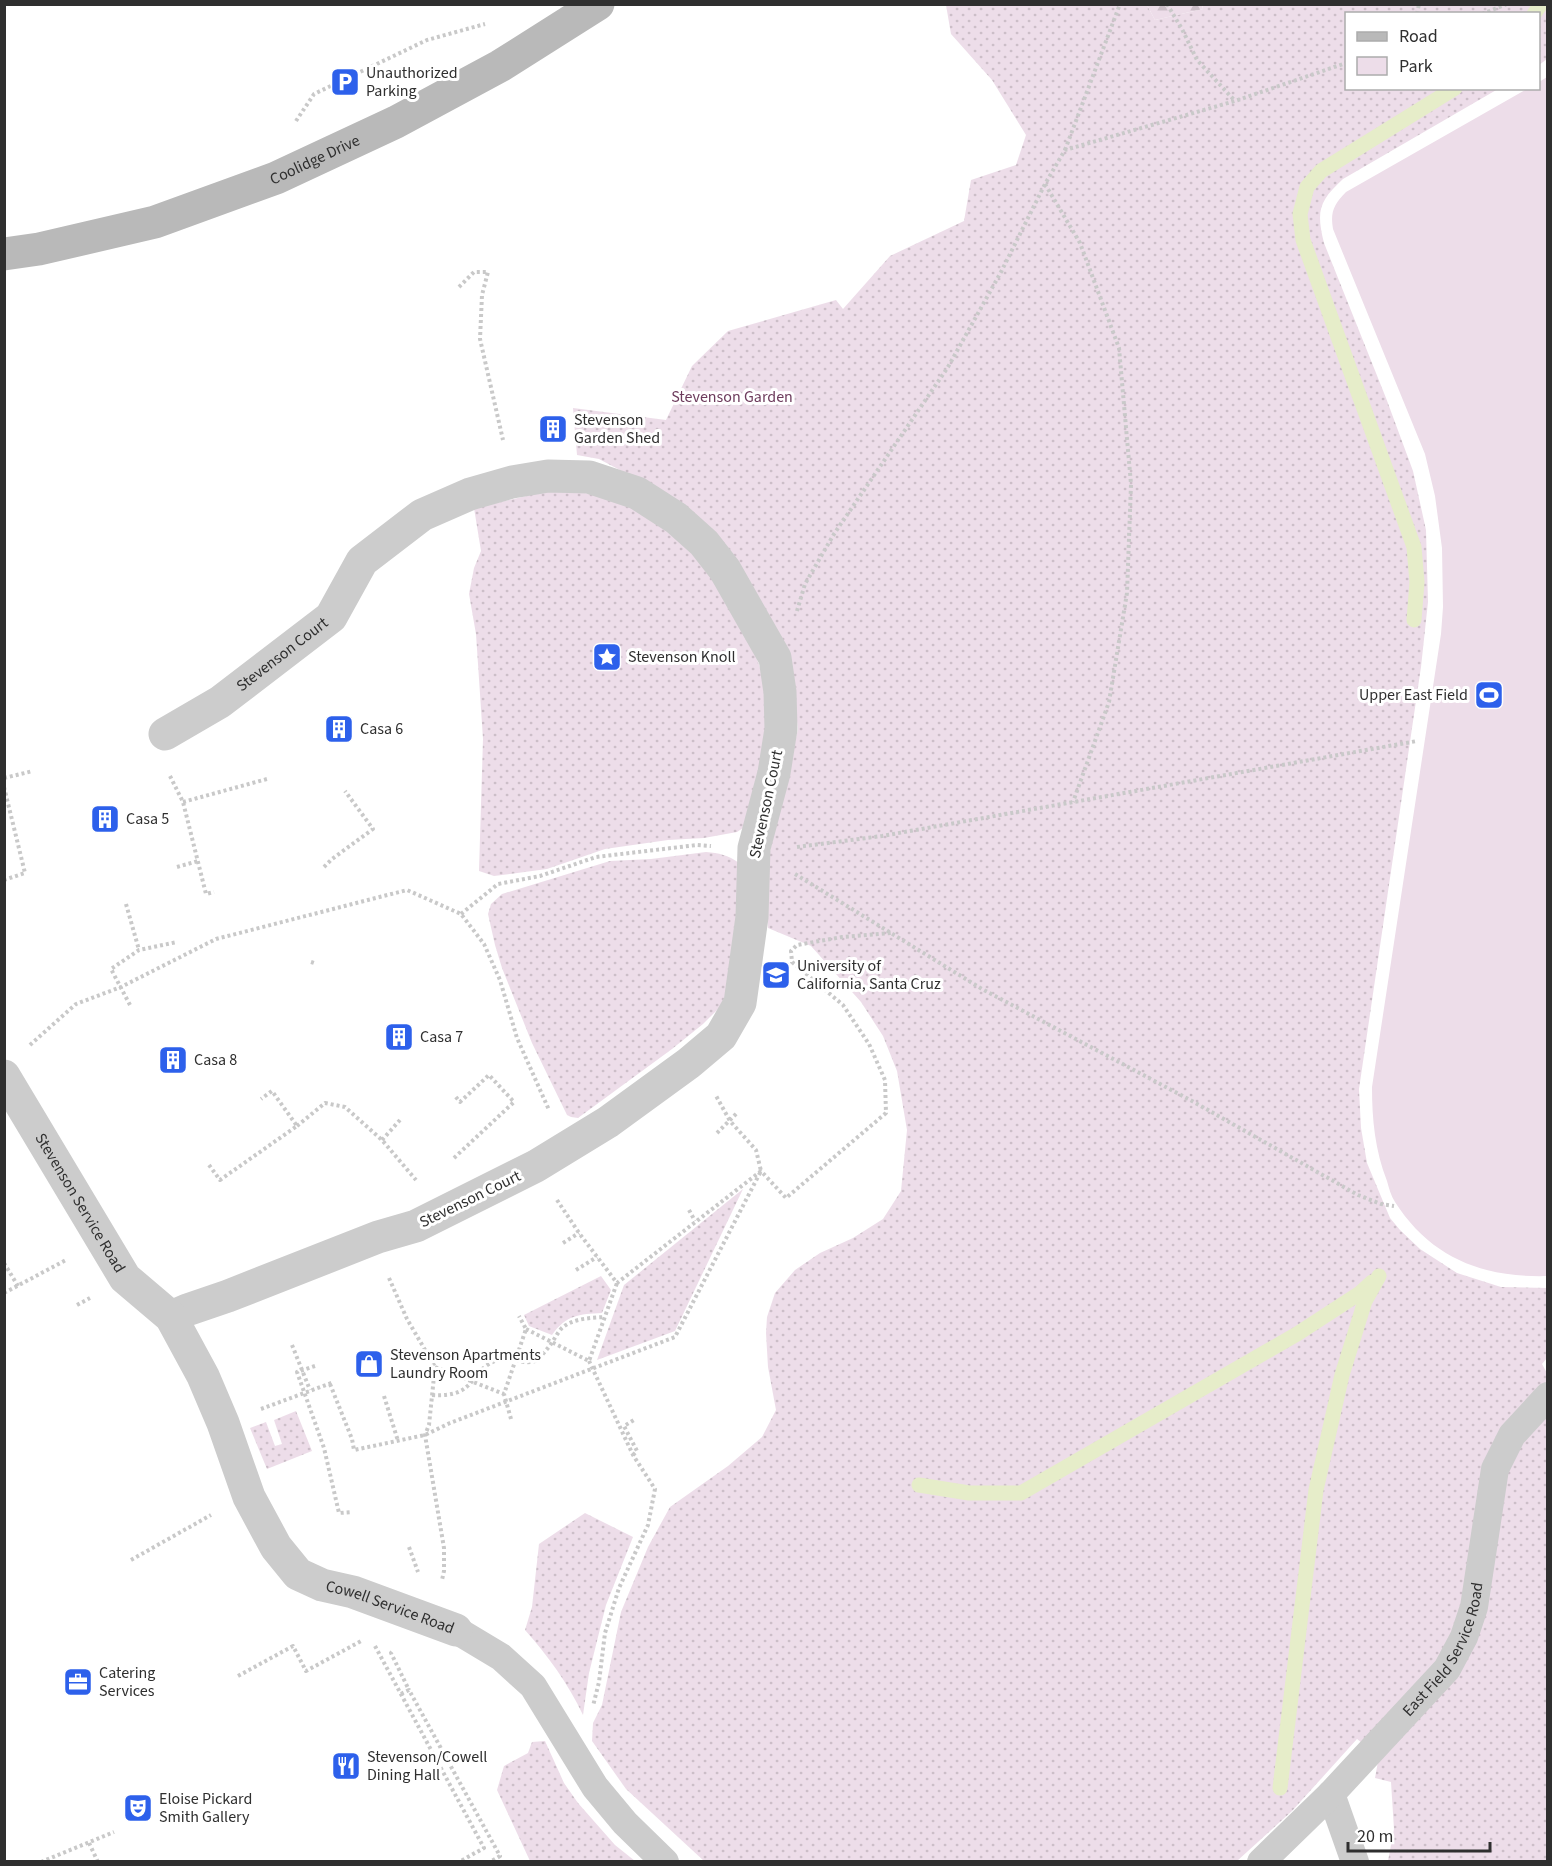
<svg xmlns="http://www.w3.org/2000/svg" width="1552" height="1866" font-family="'Source Sans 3',sans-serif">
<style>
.grass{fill:url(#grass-dots)}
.forest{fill:url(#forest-firs)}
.park{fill:#eddde9}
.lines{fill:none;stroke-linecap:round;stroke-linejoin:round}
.stream{stroke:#e6edc9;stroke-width:15}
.path{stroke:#c9c9c9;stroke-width:4;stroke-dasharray:3 3;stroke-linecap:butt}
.lane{stroke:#ccc;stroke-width:28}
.street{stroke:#ccc;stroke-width:33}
.secondary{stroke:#b9b9b9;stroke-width:33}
.labels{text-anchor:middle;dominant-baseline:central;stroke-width:6;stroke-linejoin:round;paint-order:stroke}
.poi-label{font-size:16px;fill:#2f2f2f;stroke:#fff;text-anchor:start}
.street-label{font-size:16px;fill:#2f2f2f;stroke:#fff}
.park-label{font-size:16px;fill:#6d3b5c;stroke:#fff}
</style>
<defs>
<pattern id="grass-dots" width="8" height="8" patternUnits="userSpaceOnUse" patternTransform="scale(1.5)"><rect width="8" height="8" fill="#eddde9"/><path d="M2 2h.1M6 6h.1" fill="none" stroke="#ccbec8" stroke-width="1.8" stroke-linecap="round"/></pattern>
<pattern id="forest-firs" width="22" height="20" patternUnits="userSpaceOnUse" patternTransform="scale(1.5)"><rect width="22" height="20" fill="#eddde9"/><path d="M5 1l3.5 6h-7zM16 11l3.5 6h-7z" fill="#ccbec8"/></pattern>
</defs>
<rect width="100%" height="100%" fill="#fff"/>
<g class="grass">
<path d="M1202,4L1547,5V59L1539,65L1538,14H1346V88L1498,89L1343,179C1319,201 1316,211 1324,243L1386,398L1413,471L1426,530L1428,602L1421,667L1359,1089L1361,1128L1367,1163L1390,1218L1400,1230L1420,1249L1457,1273L1501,1287L1547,1288V1358L1542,1364L1548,1375L1547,1861H1388L1394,1829L1391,1782L1375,1778L1379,1756L1357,1739L1292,1811L1237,1861H704L626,1789L592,1741L593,1723L602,1705L621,1612L648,1547L670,1507L728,1466L762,1437L776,1410L768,1367L766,1333L767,1317L775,1293L795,1270L820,1253L853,1238L883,1219L901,1191L907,1130L897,1071L883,1036L861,1002L811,946L768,928L765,873L798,729L791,673L652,487L599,459L577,455L573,408L666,420L692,366L728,331L836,300L843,309L890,256L964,221L971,180L1016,165L1026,135L992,80L951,34L946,5H1147L1155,20L1203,9Z"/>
<polygon points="552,490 606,495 672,528 721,588 757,659 769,695 760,775 743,828 737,832 704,838 668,840 605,849 547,869 494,876 479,871 483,739 476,634 469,594 474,568 481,551 474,508"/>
<path d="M706,852C719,853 728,855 739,863L741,949L722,1005L703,1024L672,1049L578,1118L571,1117L567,1115L532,1043L502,968L495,945L488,914L491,904L502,894L610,861L651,859Z"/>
<polygon points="743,1189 675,1331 597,1360 624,1285"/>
<path d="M601,1276L611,1290L602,1313C579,1314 566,1315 552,1335L529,1326L524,1315Z"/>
<polygon points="296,1411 312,1451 267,1469 250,1428 266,1422 275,1446 282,1444 274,1420"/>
<path d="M585,1513L633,1537L606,1605L589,1673L583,1715C568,1683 548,1656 525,1630L532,1607L539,1544Z"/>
<polygon points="545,1741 564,1783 578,1803 615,1845 635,1861 530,1861 497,1790 504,1766 528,1753 532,1742"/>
</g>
<polygon class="forest" points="1147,5 1202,5 1203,9 1155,20"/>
<path class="park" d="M1547,77L1548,1276C1483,1278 1431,1258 1395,1202C1391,1196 1389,1188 1387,1181C1375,1150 1372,1120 1372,1087L1441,634L1443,607L1442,548L1435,496L1425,454L1333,229C1330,212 1334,204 1346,192L1527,89L1538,88L1539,82Z"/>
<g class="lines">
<g class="stream">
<polyline points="1534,14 1541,4"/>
<polyline points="1414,620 1417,582 1414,547 1303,240 1300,214 1307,187 1321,171 1455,88"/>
<polyline points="919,1485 969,1493 1021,1493 1297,1334 1360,1293 1372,1282"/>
<polyline points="1280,1788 1316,1490 1342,1375 1365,1301 1379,1276"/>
</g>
<g class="path">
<polyline points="1167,4 1182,29 1197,60 1235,101"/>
<polyline points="1417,14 1419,4"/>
<polyline points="1482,14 1507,4"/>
<polyline points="296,121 314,94 427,40 485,24"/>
<polyline points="1065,150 1120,4"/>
<polyline points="1045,184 1080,243 1119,348 1131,484 1127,593 1109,702 1073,802"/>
<polyline points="459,287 474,272 488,272 482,295 480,339 503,440"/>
<polyline points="797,611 805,584 834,534 948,367 1001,272 1045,184 1065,150 1235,101 1346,63"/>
<polyline points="170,776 183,802 206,894 214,892"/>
<polyline points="4,778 33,771"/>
<polyline points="4,787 25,873 4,880"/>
<polyline points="183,802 267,779"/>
<polyline points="797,847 882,836 1417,741"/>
<polyline points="177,867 198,861"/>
<polyline points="324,867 332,859 373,829 345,791"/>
<polyline points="795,874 982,989 1192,1101 1358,1195 1381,1204 1394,1206"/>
<polyline points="126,904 139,950"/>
<polyline points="461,914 498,884 540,876 596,857 697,845 711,846"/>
<polyline points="311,962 314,963"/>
<polyline points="130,1005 111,969 139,950 177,942"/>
<polyline points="30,1045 76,1004 121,987 216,939 407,890 461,914 484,944 500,980 517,1038 549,1110"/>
<polyline points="297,1126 325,1103 345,1107 382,1140 416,1180"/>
<polyline points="717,1133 738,1112"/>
<polyline points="382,1140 400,1120"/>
<polyline points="454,1158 514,1102 489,1075 460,1102 455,1096"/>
<polyline points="209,1165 220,1180 297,1126 272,1091 261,1099"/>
<polyline points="557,1200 579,1233 617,1283 761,1171 786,1198 886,1113 885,1080 869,1044 843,1005 792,962 791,951 797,945 842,937 892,933"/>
<polyline points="689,1210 695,1221"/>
<polyline points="563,1243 579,1233"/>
<polyline points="4,1263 18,1286"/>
<polyline points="576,1270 597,1257"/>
<polyline points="389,1278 407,1319 435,1367 429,1425 425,1435 444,1548 444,1571 442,1580"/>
<polyline points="4,1293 66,1260"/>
<polyline points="77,1305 90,1298"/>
<polyline points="526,1329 589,1361 617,1283"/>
<polyline points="292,1345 310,1390"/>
<polyline points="589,1361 633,1455 655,1489 648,1525 619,1588 605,1633 599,1682 593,1706"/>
<polyline points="315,1366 297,1372 324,1448 339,1513 352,1512"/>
<polyline points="435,1367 504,1394"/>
<polyline points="330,1384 352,1439 354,1450 425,1435 450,1423 675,1337 761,1171 756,1150 730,1121 715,1094"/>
<path d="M432,1395C479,1398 467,1370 498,1360C510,1357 524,1365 535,1361C540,1359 544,1352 548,1348C553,1342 556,1335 561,1329C572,1318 591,1318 605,1317"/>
<polyline points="384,1396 398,1441"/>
<polyline points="261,1409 334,1382"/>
<polyline points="511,1419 504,1394 526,1329 519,1316"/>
<polyline points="633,1455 637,1451 624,1426 634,1420"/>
<polyline points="409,1547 418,1572"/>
<polyline points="131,1560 211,1515"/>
<polyline points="375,1646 484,1848 459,1862"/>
<polyline points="392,1652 391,1653 409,1690"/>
<polyline points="238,1676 293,1646 306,1671 363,1640"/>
<polyline points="401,1694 409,1690 500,1856 490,1862"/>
<polyline points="89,1843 98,1862"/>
<polyline points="41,1862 114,1832"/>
</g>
<g class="lane">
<polyline points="456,1630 501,1657 533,1686 595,1787 625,1823 665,1862"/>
<polyline points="1331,1794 1355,1862"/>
<path id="s1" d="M1261,1862L1331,1794L1447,1669L1464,1637L1474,1607L1495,1469L1512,1435L1548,1396"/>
</g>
<g class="street">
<path id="s2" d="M165,734L220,702L331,617L362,561L422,515L470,494L512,482L548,476L589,477L637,493L676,518L704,543L725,570L775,658L780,692L781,729L774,773L754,848L752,917L740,1003L721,1036L689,1063L608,1122L536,1166L416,1226L378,1237L228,1296L187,1310L171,1317"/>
<path id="s3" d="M4,1076L125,1278L171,1317L203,1376L223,1423L249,1497L276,1547L298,1574L322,1585L353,1592L456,1630"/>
</g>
<path class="secondary" id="s4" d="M4,254L39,249L155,222L276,178L396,122L500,66L598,4"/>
</g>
<defs>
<g id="parking-square" transform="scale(1.5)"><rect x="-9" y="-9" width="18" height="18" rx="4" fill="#2d60eb" stroke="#fff"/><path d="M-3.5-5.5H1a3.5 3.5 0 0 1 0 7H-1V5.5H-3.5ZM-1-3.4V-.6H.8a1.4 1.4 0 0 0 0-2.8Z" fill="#fff"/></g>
<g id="building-square" transform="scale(1.5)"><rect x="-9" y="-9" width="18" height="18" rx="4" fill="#2d60eb" stroke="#fff"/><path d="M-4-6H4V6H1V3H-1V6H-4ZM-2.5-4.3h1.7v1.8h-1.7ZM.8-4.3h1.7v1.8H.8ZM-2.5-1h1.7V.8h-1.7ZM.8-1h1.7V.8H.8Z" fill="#fff"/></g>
<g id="sight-square" transform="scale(1.5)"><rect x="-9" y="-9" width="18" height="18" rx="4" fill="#2d60eb" stroke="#fff"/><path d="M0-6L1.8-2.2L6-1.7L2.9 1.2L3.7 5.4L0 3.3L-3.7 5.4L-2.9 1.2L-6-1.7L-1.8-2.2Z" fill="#fff"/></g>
<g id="stadium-square" transform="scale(1.5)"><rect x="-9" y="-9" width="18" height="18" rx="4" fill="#2d60eb" stroke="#fff"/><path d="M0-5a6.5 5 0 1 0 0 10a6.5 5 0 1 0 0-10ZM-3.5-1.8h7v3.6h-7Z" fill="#fff"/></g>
<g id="university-square" transform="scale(1.5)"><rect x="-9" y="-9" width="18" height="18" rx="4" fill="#2d60eb" stroke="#fff"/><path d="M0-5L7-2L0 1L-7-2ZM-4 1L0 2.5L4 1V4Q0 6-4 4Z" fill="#fff"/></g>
<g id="shop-square" transform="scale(1.5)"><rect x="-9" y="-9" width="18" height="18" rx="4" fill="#2d60eb" stroke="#fff"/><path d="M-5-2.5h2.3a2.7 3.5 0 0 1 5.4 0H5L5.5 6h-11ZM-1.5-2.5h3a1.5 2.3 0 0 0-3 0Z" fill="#fff"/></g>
<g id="office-square" transform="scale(1.5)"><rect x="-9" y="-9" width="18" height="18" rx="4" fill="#2d60eb" stroke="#fff"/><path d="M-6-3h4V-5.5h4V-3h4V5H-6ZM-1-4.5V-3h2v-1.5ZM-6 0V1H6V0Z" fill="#fff"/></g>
<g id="restaurant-square" transform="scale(1.5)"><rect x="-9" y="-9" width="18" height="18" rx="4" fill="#2d60eb" stroke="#fff"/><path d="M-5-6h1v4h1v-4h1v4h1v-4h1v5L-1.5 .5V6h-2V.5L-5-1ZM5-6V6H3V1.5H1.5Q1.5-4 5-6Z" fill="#fff"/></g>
<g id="theatre-square" transform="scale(1.5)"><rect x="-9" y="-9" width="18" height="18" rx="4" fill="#2d60eb" stroke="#fff"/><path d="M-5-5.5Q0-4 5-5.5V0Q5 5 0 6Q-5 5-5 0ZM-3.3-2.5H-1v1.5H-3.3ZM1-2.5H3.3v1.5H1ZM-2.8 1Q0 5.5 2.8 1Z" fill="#fff"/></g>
</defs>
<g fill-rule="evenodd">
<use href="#parking-square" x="345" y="82"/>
<use href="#building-square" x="553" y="429"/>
<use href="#sight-square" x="607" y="657"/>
<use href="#stadium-square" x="1489" y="695"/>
<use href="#building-square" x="339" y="729"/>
<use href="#building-square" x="105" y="819"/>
<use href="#university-square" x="776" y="975"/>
<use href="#building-square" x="399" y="1037"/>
<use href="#building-square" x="173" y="1060"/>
<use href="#shop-square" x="369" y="1364"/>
<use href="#office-square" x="78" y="1682"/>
<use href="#restaurant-square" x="346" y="1766"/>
<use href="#theatre-square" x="138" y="1808"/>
</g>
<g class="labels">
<g class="poi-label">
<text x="366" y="73">Unauthorized<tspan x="366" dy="18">Parking</tspan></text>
<text x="574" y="420">Stevenson<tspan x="574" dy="18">Garden Shed</tspan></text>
<text x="628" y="657">Stevenson Knoll</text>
<text x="1468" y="695" text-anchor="end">Upper East Field</text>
<text x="360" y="729">Casa 6</text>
<text x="126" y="819">Casa 5</text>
<text x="797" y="966">University of<tspan x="797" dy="18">California, Santa Cruz</tspan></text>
<text x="420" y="1037">Casa 7</text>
<text x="194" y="1060">Casa 8</text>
<text x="390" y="1355">Stevenson Apartments<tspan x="390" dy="18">Laundry Room</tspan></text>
<text x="99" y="1673">Catering<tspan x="99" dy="18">Services</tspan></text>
<text x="367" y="1757">Stevenson/Cowell<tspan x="367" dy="18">Dining Hall</tspan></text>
<text x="159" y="1799">Eloise Pickard<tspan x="159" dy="18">Smith Gallery</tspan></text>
</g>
<g class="street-label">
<text stroke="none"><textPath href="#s4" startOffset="326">Coolidge Drive</textPath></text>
<text stroke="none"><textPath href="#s2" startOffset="142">Stevenson Court</textPath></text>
<text transform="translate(766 804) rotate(-78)">Stevenson Court</text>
<text transform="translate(470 1199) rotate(-26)">Stevenson Court</text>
<text stroke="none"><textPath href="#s3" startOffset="148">Stevenson Service Road</textPath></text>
<text stroke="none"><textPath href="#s3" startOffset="682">Cowell Service Road</textPath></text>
<text stroke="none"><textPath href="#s1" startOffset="284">East Field Service Road</textPath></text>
</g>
<g class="park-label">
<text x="732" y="397">Stevenson Garden</text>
</g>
</g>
<rect width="1552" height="1866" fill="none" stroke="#2f2f2f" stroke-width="12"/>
<rect x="1345" y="12" width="195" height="78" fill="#ffffff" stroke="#acacac" stroke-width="1.5"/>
<rect x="1357" y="32" width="30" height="9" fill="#b9b9b9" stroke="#acacac" stroke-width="1.5"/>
<text x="1399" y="42" font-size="18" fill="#2f2f2f">Road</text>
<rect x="1357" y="57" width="30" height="18" fill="#eddde9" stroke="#acacac" stroke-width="1.5"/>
<text x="1399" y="72" font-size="18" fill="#2f2f2f">Park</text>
<path d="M1348 1842v9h142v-9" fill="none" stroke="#2f2f2f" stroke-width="3"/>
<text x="1357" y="1842" font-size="18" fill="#2f2f2f" stroke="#ffffff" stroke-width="4.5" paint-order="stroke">20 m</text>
</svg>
